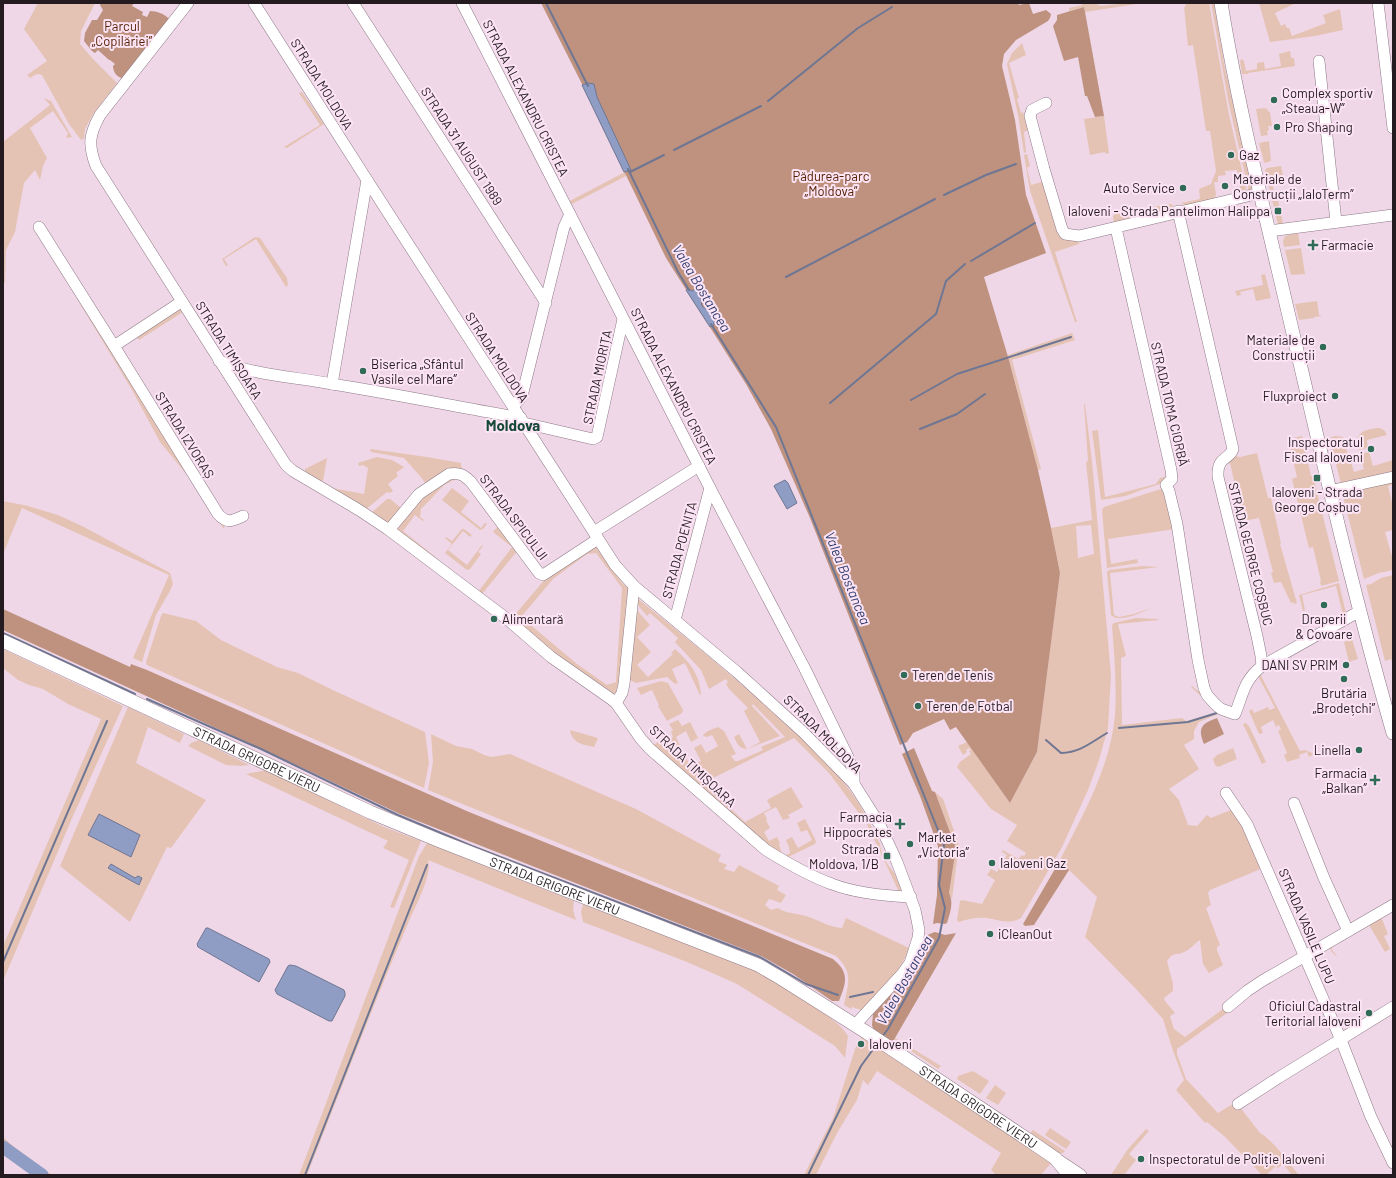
<svg xmlns="http://www.w3.org/2000/svg" width="1396" height="1178" font-family="Barlow,sans-serif">
<style>
.green{fill:#e5c3b4;fill-rule:evenodd}
.forest{fill:#be927f}
.water{fill:#8f9dc4;stroke:#6f7693}
.lines{fill:none;stroke-linecap:round;stroke-linejoin:round}
.stream{stroke:#6f7693;stroke-width:2}
.river{stroke:#8f9dc4;stroke-width:13}
.minor-casing{stroke:#8f7988;stroke-width:12}
.major-casing{stroke:#8f7988;stroke-width:14}
.minor{stroke:#fff;stroke-width:11}
.major{stroke:#fff;stroke-width:13}
.poi-dot{fill:#2f6b56;stroke:#fce4f4;stroke-width:1.5}
.labels{text-anchor:middle;dominant-baseline:central;stroke-width:4;stroke-linejoin:round;paint-order:stroke}
.park-label{font-size:13px;fill:#541e00;stroke:#fce4f4}
.street-label{font-size:13px;fill:#231b20;stroke:#fce4f4}
.poi-label{font-size:13px;fill:#231b20;stroke:#fce4f4;text-anchor:start}
.water-label{font-size:14px;font-style:italic;fill:#2c3b6e;stroke:#fce4f4}
.quarter-label{font-size:15px;font-weight:bold;fill:#164837;stroke:#fce4f4}
</style>
<rect width="100%" height="100%" fill="#efd7e7"/>
<g class="green">
<polygon points="38,3 95,3 81,31 80,44 93,59 117,83 93,114 85,129 84,139 81,140 69,124 42,75 37,74 30,78 27,75 47,61 24,29"/>
<polygon points="1082,3 1094,3 1101,6 1127,3 1143,3 1085,12 1084,7 1069,11 1069,8 1082,5"/>
<polygon points="1186,3 1209,3 1229,115 1247,192 1241,193 1237,170 1225,171 1226,175 1218,176 1218,182 1214,182 1216,194 1215,197 1216,199 1186,206 1181,203 1200,199 1199,189 1211,184 1216,171 1210,131 1206,131 1193,45 1188,46 1184,7 1185,7"/>
<polygon points="1211,3 1214,3 1224,64 1252,187 1252,190 1249,192 1228,100"/>
<polygon points="1259,3 1296,3 1275,13 1281,26 1285,24 1287,28 1289,28 1292,36 1326,23 1323,15 1340,9 1343,30 1315,36 1270,42"/>
<polygon points="1022,43 1026,55 1009,63 1019,98 1017,99 1021,113 1023,112 1029,130 1024,132 1026,152 1024,153 1018,115 1007,64 1012,53"/>
<polygon points="1290,51 1291,58 1294,58 1295,66 1248,73 1248,74 1242,74 1240,61 1242,59 1244,61 1246,71 1257,69 1257,63 1264,62 1265,69 1281,66 1279,54"/>
<polygon points="302,92 324,124 287,148 284,147 320,125 299,93"/>
<polygon points="44,98 51,101 72,137 66,138 68,133 53,111 30,128 47,158 43,166 40,180 35,170 24,183 15,232 6,250 5,282 3,285 3,142 50,105"/>
<polygon points="1266,108 1269,112 1270,112 1272,126 1268,126 1269,130 1267,131 1268,135 1261,136 1256,109"/>
<polygon points="1104,116 1109,153 1106,154 1105,152 1090,155 1084,119"/>
<polygon points="1269,141 1271,161 1265,163 1264,162 1259,143"/>
<polygon points="1027,154 1030,166 1027,168 1031,185 1045,181 1062,236 1078,239 1079,244 1055,252 1077,322 1075,322 1030,191 1024,155"/>
<polygon points="1281,166 1284,180 1272,182 1276,201 1278,201 1283,223 1303,221 1278,225 1265,170 1267,168"/>
<polygon points="625,172 626,176 570,205 568,202"/>
<polygon points="1172,204 1174,210 1166,212 1161,209 1159,213 1156,211 1153,215 1144,217 1140,215 1131,217 1129,221 1114,224 1113,216 1116,213"/>
<polygon points="1298,233 1300,245 1284,247 1283,241 1285,236"/>
<polygon points="40,237 225,523 224,529 188,476 160,442 132,390"/>
<polygon points="255,237 260,238 287,278 288,285 286,287 256,239 224,259 228,265 226,266 222,259"/>
<polygon points="1301,248 1305,274 1291,275 1285,250"/>
<polygon points="1265,274 1271,298 1256,301 1253,289 1240,292 1241,295 1237,296 1235,291 1263,285 1261,275"/>
<polygon points="1317,301 1319,315 1322,316 1314,317 1314,318 1299,320 1295,304"/>
<polygon points="180,308 183,312 139,340 135,335"/>
<polygon points="1072,333 1075,340 1012,360 1041,469 1038,470 1008,355"/>
<path d="M1084,404H1085L1092,461L1111,675L1108,728L1099,760L1088,790L1062,847L1021,918C1009,925 999,920 987,918C977,917 968,919 959,922L957,920L960,901L962,900L982,904L995,880L987,875L991,869L997,872L1007,855L1002,852L1003,850L1018,859L1022,855L1024,856L1026,853L1007,841L1017,825L991,809L957,767L960,762L971,754L969,751L971,750L969,748L966,750L967,752L963,755L958,746L967,742L1010,803L1037,752L1060,573L1051,528L1092,520L1086,462L1088,461ZM1091,525L1094,554L1078,558L1076,526Z"/>
<path d="M1377,428C1382,428 1385,430 1387,435L1367,440L1368,448L1359,450C1355,432 1361,431 1377,428Z"/>
<polygon points="1098,430 1105,497 1156,484 1160,478 1168,476 1167,482 1141,490 1126,496 1101,500 1092,431"/>
<polygon points="1302,436 1311,476 1313,476 1339,581 1321,586 1320,581 1321,581 1313,547 1309,548 1292,479 1297,477 1288,439"/>
<polygon points="1335,436 1343,437 1348,455 1335,458 1329,438"/>
<polygon points="370,449 427,457 461,463 461,466 464,471 426,484 420,476 404,458 371,452"/>
<polygon points="1369,452 1373,466 1393,460 1393,473 1341,484 1335,460 1349,456 1354,472 1364,469 1360,454"/>
<polygon points="1257,453 1268,498 1271,498 1281,543 1280,544 1297,603 1294,604 1293,602 1291,603 1281,582 1274,583 1271,573 1273,572 1259,518 1243,521 1230,463 1222,465 1234,456 1240,457"/>
<polygon points="377,457 392,460 404,467 396,473 398,476 388,484 393,491 390,493 387,492 365,510 326,487 364,494 368,468 363,465 359,466 358,463"/>
<polygon points="327,458 323,481 319,482 305,473 305,469"/>
<polygon points="458,475 454,480 444,485 429,501 421,509 420,517 424,520 423,521 415,515 403,531 439,560 438,561 399,531 397,527 414,501"/>
<polygon points="1393,480 1393,484 1388,486 1393,507 1393,530 1385,532 1393,560 1393,570 1379,573 1364,579 1342,492"/>
<polygon points="452,488 469,501 461,512 481,528 485,523 487,524 483,529 480,530 442,500"/>
<polygon points="1161,489 1164,490 1175,529 1108,539 1111,564 1137,559 1138,563 1107,568 1102,510 1104,507"/>
<polygon points="387,499 390,499 400,507 400,511 389,522 384,523 371,513"/>
<polygon points="3,501 28,506 58,515 82,526 170,573 173,584 170,591 156,615 142,662 133,658 169,575 22,508 3,554"/>
<polygon points="499,525 518,550 482,594 478,592 512,547 493,532"/>
<polygon points="462,529 464,529 472,535 470,537 463,531 448,550 467,565 482,545 483,546 478,552 481,554 470,569 467,570 445,553 452,544 445,538 446,537 452,541"/>
<path d="M596,547L622,583L629,589L620,690L616,693H612L563,662L513,617L552,571L590,548ZM596,553L622,588L616,682L607,685L577,664L521,617L553,579L587,554Z"/>
<path d="M1142,566L1159,567L1110,573L1114,615L1119,617L1134,614L1154,607C1144,611 1120,624 1111,615L1107,572L1109,570Z"/>
<polygon points="1393,575 1393,664 1391,659 1385,661 1366,585 1371,584 1381,578"/>
<polygon points="1339,583 1346,613 1343,615 1336,586 1302,595 1305,610 1303,611 1299,595"/>
<path d="M638,599C686,637 733,676 778,717C805,741 833,766 854,796C864,811 872,828 880,844C881,854 886,863 892,870C896,875 899,884 901,891L899,892L867,824L829,773L794,738L703,783L745,822L771,808L767,800L791,787L803,807L788,815L790,818L783,820L776,807L764,813L767,819L766,820L770,828L764,832L769,841L777,837L780,843L779,844L783,857L790,853L789,847L786,840L792,837L798,848L812,840L807,830L801,832L797,823L805,819L816,841L815,844L784,859L646,739L649,738L653,745L662,740L664,742L673,737L671,732L673,730L669,724L678,720L682,726L690,722L698,738L691,742L686,731L676,737L690,766L701,761L694,748L701,744L706,753L718,746L712,735L707,737L703,736C705,731 713,729 718,727L724,731L736,754L731,756L735,761H738L763,750L761,747L785,737L753,704L752,706L780,736L747,749C739,749 737,743 734,737L739,734L747,749L760,742L744,711L748,708L729,689L726,684L728,682L726,679L709,689L701,670L675,642L678,638L650,613L647,616L636,603Z"/>
<path d="M635,608L650,625L637,637L651,652L637,665L648,677L673,654L671,653L675,649C690,663 699,673 701,694L700,695L685,663L672,669L678,683L675,684L667,677L636,683L630,680Z"/>
<polygon points="163,613 196,621 221,640 277,667 298,673 335,691 425,732 429,763 424,788 147,665 146,662 161,616"/>
<path d="M1136,618L1158,619V620L1118,624L1126,656L1121,658L1122,725L1182,718L1186,721L1215,713L1214,708L1191,687L1192,686L1223,712L1199,722L1194,731V739L1184,745L1199,769L1169,789L1179,800L1188,825L1197,826L1207,815L1211,818L1233,809L1263,868L1210,890L1208,893L1211,905L1206,908L1220,945L1217,947V950L1223,965L1209,973L1203,964L1200,940C1195,943 1190,950 1184,952C1176,956 1174,951 1167,961L1173,984V991L1164,998L1165,1001L1175,1013L1170,1016L1174,1029L1185,1037L1227,1006L1230,1011L1177,1049V1054L1186,1079L1218,1113L1236,1102L1260,1133C1275,1142 1287,1161 1299,1175H1292L1283,1164L1278,1168L1276,1166L1266,1175H1262L1224,1136L1207,1122L1205,1123L1176,1090L1184,1080L1173,1051L1163,1019L1136,989L1085,937L1097,897L1069,870L1059,862C1082,816 1111,767 1115,714C1117,684 1114,655 1112,625L1114,623Z"/>
<polygon points="1352,639 1358,659 1349,662 1344,642"/>
<polygon points="3,649 123,706 73,816 3,981 3,946 101,719 68,704 43,689 29,685 18,680 3,668"/>
<polygon points="1259,672 1300,751 1305,750 1314,754 1309,757 1307,752 1299,755 1300,758 1287,762 1284,755 1287,753 1278,731 1281,729 1279,725 1276,727 1273,720 1261,727 1263,733 1259,734 1249,711 1252,709 1254,713 1268,707 1269,710 1275,708 1257,674"/>
<polygon points="661,681 668,683 683,710 682,713 667,721 658,706 659,705 652,690 641,695 637,688"/>
<polygon points="128,707 184,734 180,743 148,727 136,763 206,800 171,848 167,847 130,922 60,866"/>
<polygon points="1246,723 1250,728 1266,762 1262,764 1243,724"/>
<path d="M570,730L598,738L594,747C583,745 572,743 570,730Z"/>
<path d="M431,734L456,746L472,749L484,755L492,757L510,754L636,809L721,855L718,861L727,865L724,869L734,872L739,865L779,886L777,890L786,895L781,903L769,899L765,905L771,910L778,908C787,914 798,913 809,917C820,921 830,927 842,928L846,918L909,948C900,975 880,990 861,1010L852,1007L851,1009L844,1005C848,983 854,973 836,956L428,790L433,762Z"/>
<polygon points="199,740 249,765 241,766 226,765 188,746 191,743"/>
<polygon points="1233,748 1237,759 1218,767 1215,765 1213,759 1217,755"/>
<polygon points="266,770 384,827 421,841 394,908 390,907 409,860 383,848 388,841 246,774"/>
<polygon points="935,792 943,799 959,845 952,899 949,893 956,848"/>
<path d="M427,843L574,901L573,910L576,920L428,860C433,876 413,910 407,926C372,1008 340,1092 307,1175H299L419,856Z"/>
<path d="M583,904L742,964C767,976 790,991 813,1006C826,1015 840,1023 848,1036L845,1058L835,1046L737,984L687,962L583,922L581,912Z"/>
<polygon points="1380,918 1382,919 1388,934 1384,936 1390,949 1385,952 1369,925 1332,946 1332,950 1337,956 1336,956 1331,951 1329,945"/>
<polygon points="861,1038 868,1038 1052,1162 1041,1175 1023,1175 1023,1174 1019,1175 996,1175 991,1170 1001,1153 877,1071 868,1085 863,1080 857,1100 837,1133 816,1175 804,1175 833,1118 855,1049 858,1041"/>
<polygon points="895,1038 941,1066 938,1069 908,1049 893,1041"/>
<polygon points="973,1071 989,1081 980,1094 957,1079 958,1076"/>
<polygon points="995,1085 1006,1093 998,1105 986,1098"/>
<polygon points="1050,1128 1071,1142 1066,1149 1045,1135"/>
<polygon points="1146,1129 1149,1131 1129,1154 1136,1160 1124,1175 1111,1175 1128,1149"/>
<polygon points="1033,1130 1065,1151 1063,1153 1058,1154 1029,1135"/>
<polygon points="3,1137 14,1147 52,1175 32,1175 3,1154"/>
</g>
<g class="forest">
<path d="M101,3H134L132,6L143,12L142,15L147,17L150,11C157,11 165,14 169,19L124,77L121,78C116,76 113,71 113,66L115,64L110,60H109L98,50L95,53L92,51L84,41L85,33L92,20H97L103,10L100,5Z"/>
<polygon points="541,3 1018,3 1019,5 1029,3 1033,14 1046,10 1051,14 1050,18 1048,21 1016,40 1004,54 1002,66 1015,120 1026,195 1046,253 984,277 1009,360 1038,470 1051,528 1060,573 1037,752 1010,803 956,727 950,730 944,719 913,733 907,742 900,745 810,518 771,429 746,384 666,258 582,84"/>
<polygon points="1084,7 1085,12 1104,116 1095,117 1087,96 1085,96 1078,57 1064,61 1053,26 1057,20 1057,15"/>
<path d="M3,609L130,667L131,664L147,670L469,812L714,910L833,959C850,973 846,983 839,1001H832L793,974L761,956L400,814L309,771L3,630Z"/>
<path d="M1217,718L1224,734L1204,744C1197,728 1202,723 1217,718Z"/>
<path d="M914,748L932,791L935,792L956,848L949,893C954,903 950,913 947,923L945,924L937,923L933,924L937,895L938,846L920,796L902,754Z"/>
<polygon points="1059,862 1069,870 1034,925 1025,926 1023,924"/>
<polygon points="935,932 945,935 956,933 895,1038 893,1041 888,1040 873,1029 872,1025 873,1014 903,981 915,960 927,935"/>
</g>
<g class="water">
<polygon points="588,83 594,84 597,97 631,170 624,172 582,85"/>
<polygon points="697,288 701,299 702,306 706,309 713,304 721,317 714,322 714,325 710,327 686,290 689,289 692,291"/>
<polygon points="785,480 788,483 797,503 787,509 774,486 775,485"/>
<polygon points="99,814 140,835 131,857 88,835"/>
<polygon points="111,864 135,878 138,876 142,878 139,885 108,868"/>
<polygon points="206,928 208,928 269,959 270,962 259,982 198,947 197,944"/>
<polygon points="290,965 296,966 344,990 345,993 345,996 332,1021 329,1021 277,994 275,990 288,966"/>
</g>
<g class="lines">
<g class="stream">
<polyline points="546,3 588,86"/>
<polyline points="768,101 858,28 892,7"/>
<polyline points="674,150 761,106"/>
<polyline points="628,169 678,272 689,290"/>
<polyline points="630,172 664,155"/>
<polyline points="944,195 986,175 1016,164"/>
<polyline points="971,261 1035,223"/>
<polyline points="786,277 935,199"/>
<polyline points="711,324 776,427 944,845 939,885 945,908 939,938 888,1029 882,1037"/>
<polyline points="911,400 957,374 1071,337"/>
<polyline points="830,403 936,314 946,281 965,264"/>
<polyline points="920,429 957,414 985,394"/>
<polyline points="3,633 135,694"/>
<polyline points="147,699 261,749 398,815 472,846 760,957 806,984 838,995"/>
<polyline points="1119,728 1188,722 1220,712"/>
<path d="M1046,740L1061,753C1081,752 1090,743 1107,733"/>
<polyline points="3,962 107,721"/>
<polyline points="850,997 873,992"/>
<polyline points="305,1175 427,865"/>
<polyline points="808,1175 861,1066 877,1044"/>
</g>
<polyline class="river" points="3,1147 42,1175"/>
<g class="minor-casing">
<g id="minor">
<path d="M188,3L100,115C89,135 88,145 96,166L286,465L293,471L359,510L389,530L507,619L551,657L611,699L616,703L641,739L650,749L766,850C787,863 809,876 832,884C855,893 886,896 911,897"/>
<polyline points="254,3 367,180 615,565 634,586 737,672 803,732 854,784 880,825 897,862 915,910 919,930 918,938 910,963 902,974 855,1025"/>
<polyline points="353,3 546,303"/>
<polyline points="462,3 710,488 804,667 847,755 854,771 854,784"/>
<polyline points="1378,3 1393,128"/>
<polyline points="1319,61 1336,222"/>
<polyline points="1046,103 1032,110 1030,116 1044,169 1062,229 1065,234 1079,236 1260,193"/>
<path d="M1178,211L1233,449C1229,461 1217,455 1218,477L1257,636L1261,656L1262,666"/>
<path d="M39,227L114,346L218,514C227,524 232,521 243,516"/>
<path d="M1116,228L1171,470L1172,479L1166,485L1169,491L1177,524L1198,660L1204,688L1207,695L1215,704L1221,709L1235,714C1243,694 1244,680 1262,666L1360,611"/>
<polyline points="1269,231 1393,215"/>
<polyline points="114,346 181,302"/>
<path d="M219,361C255,375 295,377 332,384C395,394 458,407 521,418"/>
<polyline points="332,384 367,180"/>
<polyline points="513,406 520,399 523,392 564,227 570,214"/>
<polyline points="524,423 593,439 597,437 623,319"/>
<polyline points="1329,491 1393,477"/>
<path d="M389,530L419,494L449,474C459,472 464,475 471,482L539,573L543,575L598,539"/>
<polyline points="594,532 699,466"/>
<polyline points="675,620 710,488"/>
<polyline points="616,703 622,693 624,684 634,586"/>
<polyline points="1226,793 1247,824 1341,1040 1371,1117 1393,1163"/>
<polyline points="1294,803 1324,878 1348,931"/>
<polyline points="1228,1007 1247,991 1262,981 1393,905"/>
<polyline points="1238,1104 1278,1078 1393,1007"/>
<polyline points="1060,1161 1081,1175"/>
</g>
</g>
<g class="major-casing">
<g id="major">
<path d="M1221,3C1238,107 1264,209 1288,312C1321,453 1353,594 1393,733"/>
<path id="s1" d="M3,641L370,812L440,841L758,965L782,979L866,1032L1030,1141L1055,1158L1069,1175"/>
</g>
</g>
<use href="#minor" class="minor"/>
<use href="#major" class="major"/>
</g>
<g class="poi-dot">
<circle cx="1274" cy="100" r="4"/>
<circle cx="1277" cy="127" r="4"/>
<circle cx="1231" cy="155" r="4"/>
<circle cx="1225" cy="186" r="4"/>
<circle cx="1183" cy="188" r="4"/>
<rect x="1274" y="207" width="8" height="8" rx="2"/>
<path d="M1311 239h4v4h4v4h-4v4h-4v-4h-4v-4h4z"/>
<circle cx="1323" cy="347" r="4"/>
<circle cx="363" cy="371" r="4"/>
<circle cx="1335" cy="396" r="4"/>
<circle cx="1371" cy="449" r="4"/>
<rect x="1313" y="474" width="8" height="8" rx="2"/>
<circle cx="1324" cy="605" r="4"/>
<circle cx="494" cy="619" r="4"/>
<circle cx="1346" cy="665" r="4"/>
<circle cx="904" cy="675" r="4"/>
<circle cx="1344" cy="679" r="4"/>
<circle cx="918" cy="706" r="4"/>
<circle cx="1359" cy="750" r="4"/>
<path d="M1373 774h4v4h4v4h-4v4h-4v-4h-4v-4h4z"/>
<path d="M898 818h4v4h4v4h-4v4h-4v-4h-4v-4h4z"/>
<circle cx="910" cy="844" r="4"/>
<rect x="883" y="852" width="8" height="8" rx="2"/>
<circle cx="992" cy="863" r="4"/>
<circle cx="990" cy="934" r="4"/>
<circle cx="1369" cy="1013" r="4"/>
<circle cx="861" cy="1044" r="4"/>
<circle cx="1141" cy="1159" r="4"/>
</g>
<g class="labels">
<g class="park-label">
<text x="122" y="26">Parcul<tspan x="122" dy="15">„Copilăriei”</tspan></text>
<text x="831" y="176">Pădurea-parc<tspan x="831" dy="15">„Moldova”</tspan></text>
</g>
<g class="street-label">
<text transform="translate(322 84) rotate(58)">STRADA MOLDOVA</text>
<text transform="translate(526 98) rotate(63)">STRADA ALEXANDRU CRISTEA</text>
<text transform="translate(462 146) rotate(57)">STRADA 31 AUGUST 1989</text>
<text transform="translate(229 350) rotate(58)">STRADA TIMIȘOARA</text>
<text transform="translate(497 357) rotate(57)">STRADA MOLDOVA</text>
<text transform="translate(597 377) rotate(-78)">STRADA MIORIȚA</text>
<text transform="translate(674 386) rotate(63)">STRADA ALEXANDRU CRISTEA</text>
<text transform="translate(1170 404) rotate(77)">STRADA TOMA CIORBĂ</text>
<text transform="translate(185 435) rotate(58)">STRADA IZVORAȘ</text>
<text transform="translate(514 517) rotate(53)">STRADA SPICULUI</text>
<text transform="translate(679 550) rotate(-75)">STRADA POENIȚA</text>
<text transform="translate(1251 554) rotate(76)">STRADA GEORGE COȘBUC</text>
<text transform="translate(823 734) rotate(45)">STRADA MOLDOVA</text>
<text stroke="none"><textPath href="#s1" startOffset="280">STRADA GRIGORE VIERU</textPath></text>
<text transform="translate(693 766) rotate(43)">STRADA TIMIȘOARA</text>
<text stroke="none"><textPath href="#s1" startOffset="604">STRADA GRIGORE VIERU</textPath></text>
<text transform="translate(1307 926) rotate(67)">STRADA VASILE LUPU</text>
<text stroke="none"><textPath href="#s1" startOffset="1084">STRADA GRIGORE VIERU</textPath></text>
</g>
<g class="poi-label">
<text x="1282" y="93">Complex sportiv<tspan x="1282" dy="15">„Steaua-W”</tspan></text>
<text x="1285" y="127">Pro Shaping</text>
<text x="1239" y="155">Gaz</text>
<text x="1233" y="179">Materiale de<tspan x="1233" dy="15">Construcții „IaloTerm”</tspan></text>
<text x="1175" y="188" text-anchor="end">Auto Service</text>
<text x="1270" y="211" text-anchor="end">Ialoveni - Strada Pantelimon Halippa</text>
<text x="1321" y="245">Farmacie</text>
<text x="1315" y="340" text-anchor="end">Materiale de<tspan x="1315" dy="15">Construcții</tspan></text>
<text x="371" y="364">Biserica „Sfântul<tspan x="371" dy="15">Vasile cel Mare”</tspan></text>
<text x="1327" y="396" text-anchor="end">Fluxproiect</text>
<text x="1363" y="442" text-anchor="end">Inspectoratul<tspan x="1363" dy="15">Fiscal Ialoveni</tspan></text>
<text x="1317" y="492" text-anchor="middle">Ialoveni - Strada<tspan x="1317" dy="15">George Coșbuc</tspan></text>
<text x="502" y="619">Alimentară</text>
<text x="1324" y="619" text-anchor="middle">Draperii<tspan x="1324" dy="15">&amp; Covoare</tspan></text>
<text x="1338" y="665" text-anchor="end">DANI SV PRIM</text>
<text x="912" y="675">Teren de Tenis</text>
<text x="1344" y="693" text-anchor="middle">Brutăria<tspan x="1344" dy="15">„Brodețchi”</tspan></text>
<text x="926" y="706">Teren de Fotbal</text>
<text x="1351" y="750" text-anchor="end">Linella</text>
<text x="1367" y="773" text-anchor="end">Farmacia<tspan x="1367" dy="15">„Balkan”</tspan></text>
<text x="892" y="817" text-anchor="end">Farmacia<tspan x="892" dy="15">Hippocrates</tspan></text>
<text x="918" y="837">Market<tspan x="918" dy="15">„Victoria”</tspan></text>
<text x="879" y="849" text-anchor="end">Strada<tspan x="879" dy="15">Moldova, 1/B</tspan></text>
<text x="1000" y="863">Ialoveni Gaz</text>
<text x="998" y="934">iCleanOut</text>
<text x="1361" y="1006" text-anchor="end">Oficiul Cadastral<tspan x="1361" dy="15">Teritorial Ialoveni</tspan></text>
<text x="869" y="1044">Ialoveni</text>
<text x="1149" y="1159">Inspectoratul de Poliție Ialoveni</text>
</g>
<g class="water-label">
<text transform="translate(702 288) rotate(59)">Valea Bostancea</text>
<text transform="translate(848 578) rotate(68)">Valea Bostancea</text>
<text transform="translate(904 980) rotate(-61)">Valea Bostancea</text>
</g>
<g class="quarter-label">
<text x="513" y="425">Moldova</text>
</g>
</g>
<rect width="1396" height="1178" fill="none" stroke="#231b20" stroke-width="8"/>
</svg>
